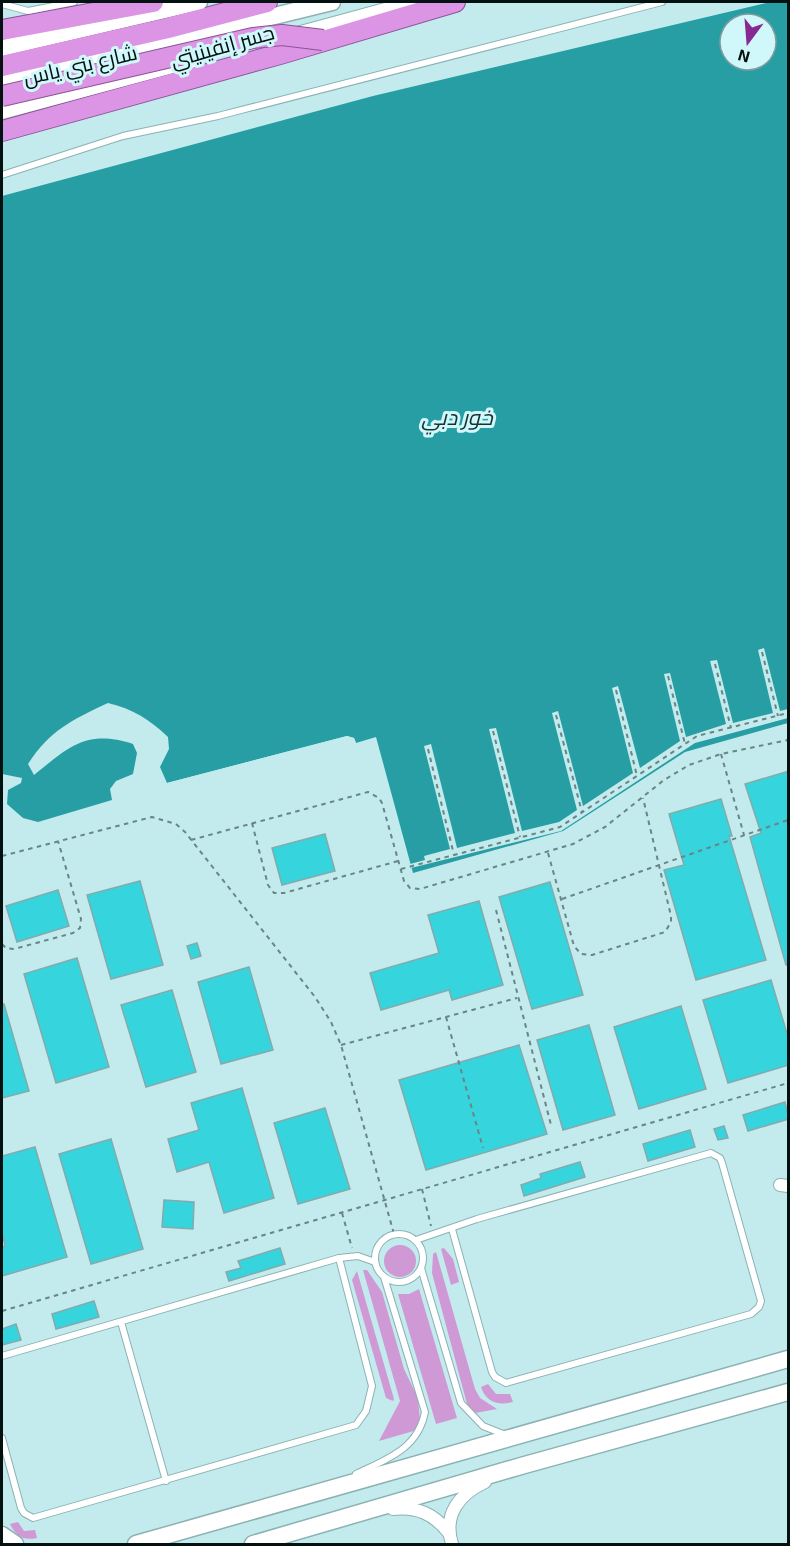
<svg xmlns="http://www.w3.org/2000/svg" width="790" height="1546" font-family="'Exo 2',Cairo,sans-serif">
<style>
.green{fill:#cf99d5}
.water{fill:#269ea4;fill-rule:evenodd}
.pier{fill:#c3ebed}
.building{fill:#36d5dd;stroke:#83aaac;stroke-width:1.5}
.lines{fill:none;stroke-linecap:round;stroke-linejoin:round}
.service-casing{stroke:#8bb2b3;stroke-width:8}
.minor-casing{stroke:#8bb2b3;stroke-width:14}
.secondary-casing{stroke:#8bb2b3;stroke-width:19}
.trunk-casing{stroke:#8a5596;stroke-width:22}
.path{stroke:#698586;stroke-width:2;stroke-dasharray:4.5 4.5;stroke-linecap:butt}
.service{stroke:#fff;stroke-width:6}
.minor{stroke:#fff;stroke-width:12}
.secondary{stroke:#fff;stroke-width:16}
.trunk{stroke:#dc94e4;stroke-width:20}
.trunk-bridge-casing{stroke:#8a5596;stroke-width:22;stroke-linecap:butt}
.trunk-bridge{stroke:#dc94e4;stroke-width:20}
.labels{text-anchor:middle;dominant-baseline:central;stroke-width:6;stroke-linejoin:round;paint-order:stroke}
.street-label{font-size:21px;fill:#031111;stroke:#d0f8fa}
.water-label{font-size:22px;font-style:italic;fill:#183132;stroke:#d0f8fa}
</style>
<rect width="100%" height="100%" fill="#c3ebed"/>
<g class="green">
<circle cx="400" cy="1261" r="16"/>
<polygon points="444,1248 453,1259 459,1282 451,1285 441,1249"/>
<polygon points="436,1252 475,1389 480,1398 497,1409 475,1413 467,1404 432,1273 433,1254"/>
<polygon points="363,1270 367,1270 382,1292 404,1369 418,1398 420,1421 417,1430 379,1441 400,1401"/>
<polygon points="357,1271 394,1399 393,1401 386,1398 352,1280"/>
<polygon points="419,1289 457,1418 436,1424 398,1294 409,1294"/>
<path d="M488,1384L496,1394H510L513,1402C498,1406 486,1402 481,1387Z"/>
<path d="M18,1522L24,1531L35,1530L37,1538C23,1541 16,1536 10,1524Z"/>
</g>
<path class="water" d="M770,2H788V723L685,752L563,831L413,873L376,737L356,743L354,738L347,736L167,783L160,767L169,749L168,737C149,719 133,709 108,703C72,720 50,730 28,764L34,775C69,747 86,729 133,744L137,753L133,774L116,781L110,789L112,800L38,822L23,818L7,804L8,790L21,783L22,778L2,774V196L373,96ZM730,24H766V60H730Z"/>
<g class="pier">
<polygon points="764,648 780,711 788,709 788,718 695,743 561,831 411,868 410,864 425,860 424,856 450,849 424,746 431,744 457,848 515,833 489,729 496,728 522,831 559,822 577,810 552,713 558,711 583,806 633,773 612,688 618,686 640,768 680,741 664,674 670,673 686,737 726,724 710,661 717,660 733,723 773,713 758,650"/>
<polygon points="347,736 354,738 356,743 347,739 168,786 167,783"/>
</g>
<g class="building">
<polygon points="789,771 789,965 786,965 750,837 761,833 745,784"/>
<polygon points="721,799 732,836 729,836 766,960 696,980 664,870 684,865 669,814"/>
<polygon points="325,834 335,871 282,885 272,848"/>
<polygon points="140,881 163,965 111,979 87,895"/>
<polygon points="550,882 583,995 532,1009 499,897"/>
<polygon points="58,890 69,926 17,942 6,906"/>
<polygon points="479,901 503,985 452,1000 449,990 381,1010 370,973 439,953 428,915"/>
<polygon points="197,943 201,956 191,959 187,946"/>
<polygon points="77,958 109,1067 56,1083 24,974"/>
<polygon points="249,967 273,1050 221,1064 198,982"/>
<polygon points="771,980 789,1040 789,1065 728,1083 703,1000"/>
<polygon points="172,990 196,1072 146,1087 121,1005"/>
<polygon points="2,1004 4,1004 29,1091 2,1098"/>
<polygon points="681,1006 706,1089 639,1109 614,1027"/>
<polygon points="589,1025 615,1115 563,1130 537,1040"/>
<polygon points="519,1045 547,1134 426,1170 399,1080"/>
<polygon points="242,1088 274,1198 224,1213 209,1162 177,1172 168,1139 199,1130 191,1103"/>
<polygon points="785,1102 789,1119 748,1131 743,1115"/>
<polygon points="325,1108 350,1189 298,1204 274,1123"/>
<polygon points="724,1126 728,1138 718,1140 714,1129"/>
<polygon points="690,1130 695,1147 648,1161 643,1144"/>
<polygon points="111,1139 143,1249 91,1264 59,1154"/>
<polygon points="35,1147 67,1257 2,1276 2,1247 5,1246 2,1232 2,1156"/>
<polygon points="580,1162 585,1177 524,1196 521,1185 541,1178 540,1174"/>
<polygon points="164,1200 194,1202 193,1229 162,1227"/>
<polygon points="280,1248 285,1264 229,1281 226,1272 241,1268 238,1261"/>
<polygon points="94,1301 99,1317 56,1329 52,1314"/>
<polygon points="16,1324 21,1340 2,1345 2,1329"/>
</g>
<g class="lines">
<g class="service-casing">
<g id="service">
<polyline points="2,4 28,11 74,2"/>
<polyline points="2,175 123,136 218,116 662,2"/>
<circle cx="399" cy="1258" r="24"/>
<polyline points="416,1240 477,1219 711,1153 720,1158 722,1163 761,1301 759,1307 751,1314 506,1383 495,1377 492,1372 452,1229"/>
<polyline points="421,1268 461,1403 483,1426 503,1434"/>
<polyline points="121,1322 166,1481"/>
<polyline points="2,1356 339,1258 358,1256 375,1262"/>
<polyline points="2,1438 21,1508 24,1513 33,1518 356,1425 366,1411 372,1386 339,1258"/>
<path d="M356,1474C387,1459 418,1449 425,1412L384,1277"/>
</g>
</g>
<g class="minor-casing">
<g id="minor">
<polyline points="297,33 411,2"/>
<polyline points="2,113 199,60"/>
<polyline points="780,1185 788,1186"/>
<path d="M393,1509C417,1506 434,1514 449,1533"/>
<path d="M452,1544C443,1515 459,1494 485,1482"/>
</g>
</g>
<g class="secondary-casing">
<g id="secondary">
<polyline points="2,48 199,2"/>
<polyline points="2,82 332,2"/>
<polyline points="2,1535 15,1544"/>
<polyline points="136,1544 788,1359"/>
<polyline points="253,1544 521,1466 788,1392"/>
</g>
</g>
<g class="trunk-casing">
<g id="trunk">
<polyline points="2,30 153,2"/>
<polyline points="2,66 168,28 267,2"/>
<polyline points="2,131 280,54 455,2"/>
</g>
</g>
<g class="path">
<polyline points="762,652 778,716"/>
<polyline points="715,664 731,728"/>
<polyline points="668,676 685,744"/>
<polyline points="616,690 637,776"/>
<polyline points="556,715 582,812"/>
<polyline points="493,731 520,837"/>
<polyline points="428,749 454,855"/>
<polyline points="721,754 744,835"/>
<polyline points="252,823 268,885 274,893 284,893 398,861"/>
<polyline points="191,840 368,792 379,798 382,803 404,881 410,888 420,889 573,844 605,827 664,780 689,765 721,754 788,740"/>
<polyline points="548,853 574,946 581,954 592,955 665,932 671,922 671,916 643,798"/>
<polyline points="2,856 152,817 176,824 185,832 315,997 331,1022 341,1045 394,1234"/>
<polyline points="401,869 560,827 697,736 788,713"/>
<polyline points="562,899 788,820"/>
<polyline points="496,910 551,1125"/>
<polyline points="2,944 6,948 14,949 73,933 80,928 81,919 58,841"/>
<polyline points="446,1017 483,1148"/>
<polyline points="341,1045 517,998"/>
<polyline points="422,1189 431,1226"/>
<polyline points="342,1213 352,1248"/>
<polyline points="2,1311 788,1083"/>
</g>
<use href="#service" class="service"/>
<use href="#minor" class="minor"/>
<use href="#secondary" class="secondary"/>
<use href="#trunk" class="trunk"/>
<g class="trunk-bridge-casing">
<polyline id="trunk-bridge" points="2,96 253,38 282,35 323,40"/>
</g>
<use href="#trunk-bridge" class="trunk-bridge"/>
</g>
<g class="labels">
<g class="street-label">
<text transform="translate(222 45) rotate(-16)">جسر إنفينيتي</text>
<text transform="translate(80 64) rotate(-13)">شارع بني ياس</text>
</g>
<g class="water-label">
<text x="457" y="416">خور دبي</text>
</g>
</g>
<rect width="790" height="1546" fill="none" stroke="#031111" stroke-width="6"/>
<g transform="translate(748 42) rotate(196)"><circle r="28" fill="#d0f8fa" stroke="#7e9c9d" stroke-width="1.5"/>
<path d="M0-4.5L10 22L0 15L-10 22Z" fill="#882993"/>
<text y="-9" font-size="16" font-weight="bold" text-anchor="middle" fill="#031111">N</text>
</g>
</svg>
